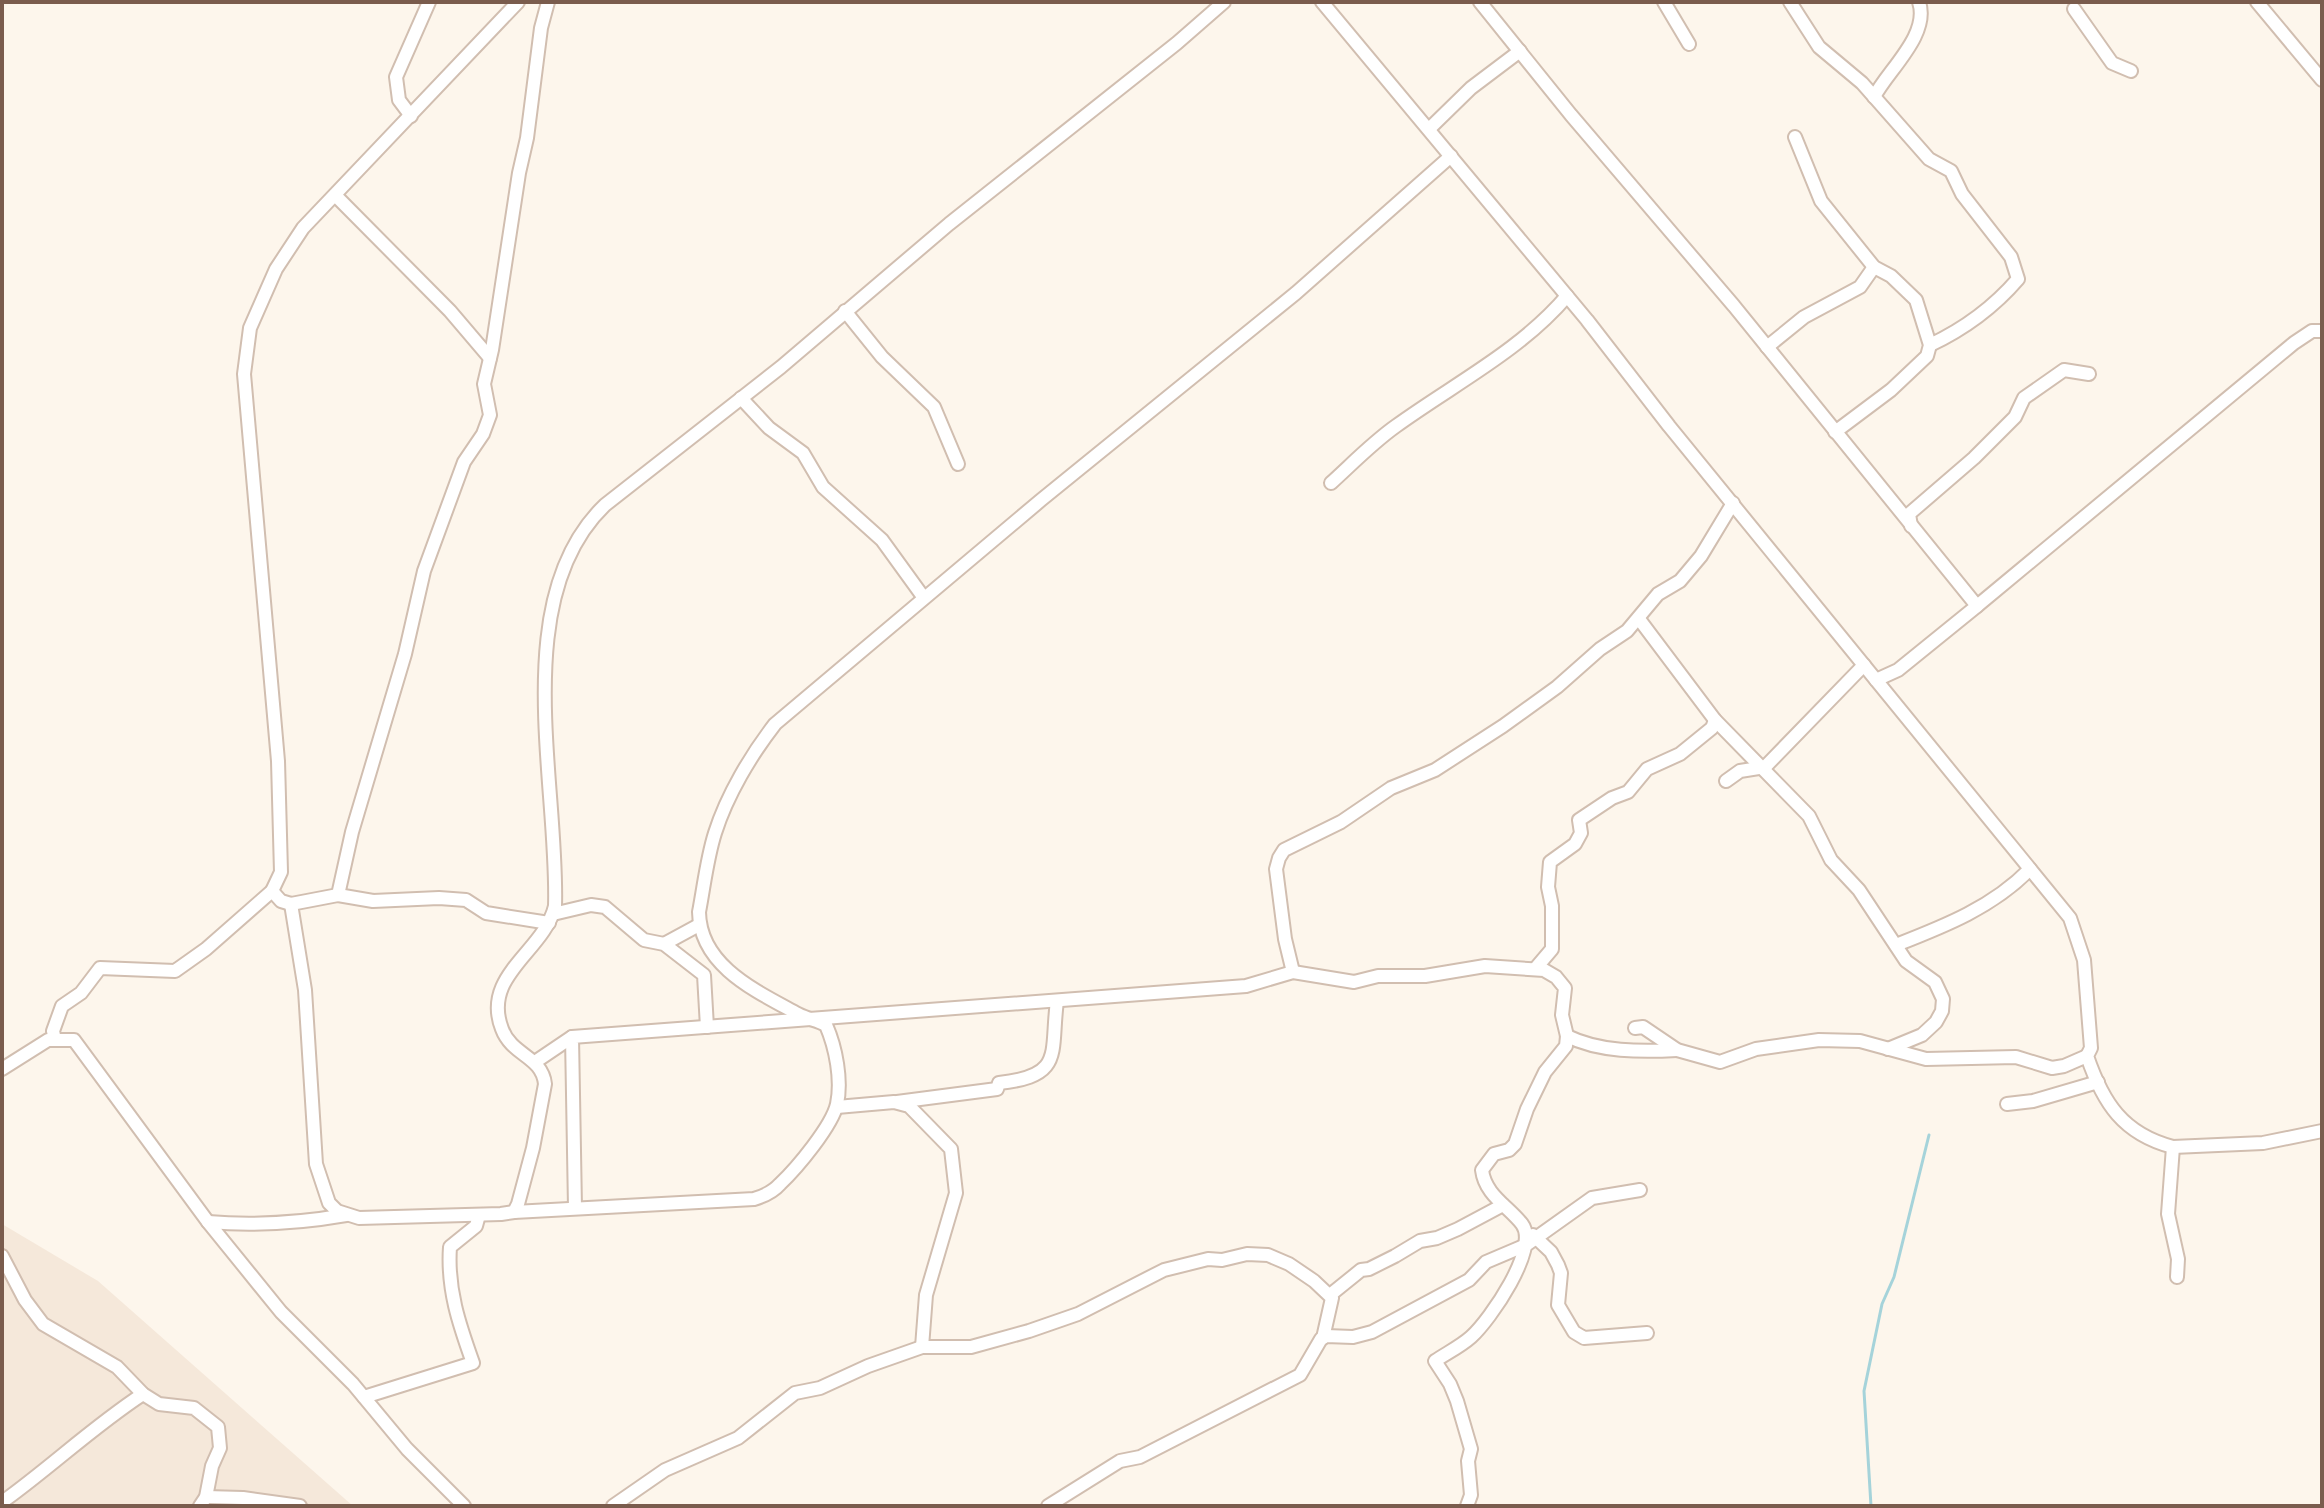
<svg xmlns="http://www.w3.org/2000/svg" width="2324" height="1508" font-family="'PT Sans Narrow',sans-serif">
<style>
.residential{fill:#f5e8da}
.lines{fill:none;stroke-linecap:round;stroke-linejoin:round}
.stream{stroke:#a5d3da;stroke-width:3}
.minor-casing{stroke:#d1beb0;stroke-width:16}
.minor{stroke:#fff;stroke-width:12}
</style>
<rect width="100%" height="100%" fill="#fdf6ec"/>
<polygon class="residential" points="2,1224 98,1281 353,1506 2,1506"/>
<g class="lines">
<polyline class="stream" points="1871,1506 1864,1391 1882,1304 1894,1277 1929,1135"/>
<g class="minor-casing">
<g id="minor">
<path d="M548,2L541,28L527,138L519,173L492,350L484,384L490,415L483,434L464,462L424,571L405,654L352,832L338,895L291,904L305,990L316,1164L329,1203L337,1211L359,1218L501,1214L514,1212L518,1204L533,1148L545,1084C542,1056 512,1056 502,1029C481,975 544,952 555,906C559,785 507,599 605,505L781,367L949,224L1177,43L1224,2"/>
<path d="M1322,2L1587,320L1669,426L2070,918L2084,960L2091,1048L2087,1056C2103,1103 2123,1134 2173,1147L2263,1143L2322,1131"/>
<polyline points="1480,2 1571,115 1734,306 1977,606 1898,670 1876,680"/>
<polyline points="1664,2 1689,44"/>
<path d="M1790,2L1819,47L1862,83L1929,159L1951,171L1962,194L2011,257L2018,279C1993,308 1964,329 1930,345"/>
<polyline points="2257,2 2322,80"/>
<polyline points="2074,9 2112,63 2131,71"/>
<path d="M1874,97C1888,70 1930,35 1919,2"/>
<polyline points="411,116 399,100 396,77 429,2"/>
<polyline points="1429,129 1471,88 1520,51"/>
<polyline points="1795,137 1821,201 1874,267 1891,276 1916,300 1930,345 1927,356 1891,390 1835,432"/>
<polyline points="335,195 450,311 490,358"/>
<polyline points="845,311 882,357 934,407 958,464"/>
<polyline points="1767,347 1804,317 1860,287 1874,267"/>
<polyline points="741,398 769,428 803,453 823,487 882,540 924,598"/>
<path d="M1331,483C1352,464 1372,443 1396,426C1454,384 1520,351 1567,296"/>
<polyline points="1911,526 1909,514 1974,458 2015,417 2024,398 2064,370 2089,374"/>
<polyline points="1977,606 2294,343 2312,331 2322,331"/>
<polyline points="1639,619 1715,720 1809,816 1831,860 1859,890 1906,961 1935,982 1943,999 1942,1011 1936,1022 1922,1035 1888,1049"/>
<polyline points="1726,781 1740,771 1765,767 1864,665"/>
<polyline points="338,895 373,901 439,898 466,900 486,913 549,923"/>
<polyline points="291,904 281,901 272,891 281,872 278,761 244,374 250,328 276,269 303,228 518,2"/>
<polyline points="553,914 591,905 605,907 644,940 664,944 704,975 707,1027"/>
<polyline points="664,944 699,925"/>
<path d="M1896,945C1945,926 1993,907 2030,869"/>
<polyline points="1535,969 1552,949 1552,906 1548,887 1550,862 1575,844 1581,833 1579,820 1612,798 1628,792 1647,769 1680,754 1712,728 1715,720"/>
<polyline points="1293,972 1285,939 1276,869 1279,858 1284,850 1341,822 1391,788 1435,770 1503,726 1557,687 1600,649 1627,631 1658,594 1680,581 1701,556 1733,503"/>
<polyline points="1635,1028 1643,1027 1677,1050 1720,1062 1756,1049 1819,1040 1860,1041 1926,1059 2016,1057 2052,1068 2064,1066 2087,1056"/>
<path d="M1567,1036C1599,1052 1641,1052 1677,1050"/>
<polyline points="55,1040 53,1031 62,1006 81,993 100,968 175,971 206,949 272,891"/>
<polyline points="535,1062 572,1037"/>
<polyline points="2,1069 48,1040 74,1040 208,1222 281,1312 353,1384 407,1449 464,1506"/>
<path d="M897,1102L997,1089L999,1083C1065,1076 1050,1053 1057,1001"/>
<polyline points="2007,1104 2033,1101 2098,1082"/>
<polyline points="837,1107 894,1102 909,1106 951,1149 956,1193 926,1295 922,1347"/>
<polyline points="2173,1147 2168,1214 2178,1259 2177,1277"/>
<path d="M575,1208L572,1037L1246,986L1293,972L1354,982L1378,976H1425L1485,966L1544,970L1556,977L1565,988L1562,1015L1567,1036L1566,1046L1545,1072L1527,1109L1515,1144L1509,1150L1494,1154L1482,1170C1485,1195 1508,1206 1522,1224C1540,1248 1490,1320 1471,1337C1461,1346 1447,1353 1435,1361L1450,1384L1457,1401L1471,1449L1468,1461L1471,1495L1467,1506"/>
<path d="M514,1212L754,1199C764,1196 773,1192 780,1184C797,1168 832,1126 837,1104C842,1080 836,1048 826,1025C817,1020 807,1019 798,1014C756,991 700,966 699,912C704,886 707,858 715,833C727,795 751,755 775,724L1041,500L1296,293L1451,156"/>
<path d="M208,1222C255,1226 300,1223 346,1215"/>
<polyline points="1533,1235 1551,1252 1558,1265 1561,1273 1558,1305 1574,1332 1584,1338 1647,1333"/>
<polyline points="2,1256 25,1300 43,1324 117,1367 143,1394 159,1404 194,1408 218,1427 220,1448 212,1466 206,1497 200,1506"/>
<polyline points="1330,1295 1361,1270 1369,1269 1395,1256 1420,1241 1437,1238 1458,1229 1503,1205"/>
<path d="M364,1397L473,1363C459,1324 447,1289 450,1247L476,1226L479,1215"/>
<polyline points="206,1497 243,1498 300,1506"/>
<path d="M5,1500C52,1466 94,1426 143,1394"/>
<polyline points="613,1506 665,1470 738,1438 795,1393 820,1388 868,1366 922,1347 971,1347 1029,1331 1078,1314 1164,1270 1208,1259 1222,1260 1247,1254 1268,1255 1289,1264 1314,1281 1332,1298 1323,1338"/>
<polyline points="1048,1506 1120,1461 1140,1457 1300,1375 1321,1339 1326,1336 1353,1337 1372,1332 1469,1280 1486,1262 1526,1245 1592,1198 1640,1190"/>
</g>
</g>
<use href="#minor" class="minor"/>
</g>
<rect width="2324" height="1508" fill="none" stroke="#7a5c4d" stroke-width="8"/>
</svg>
